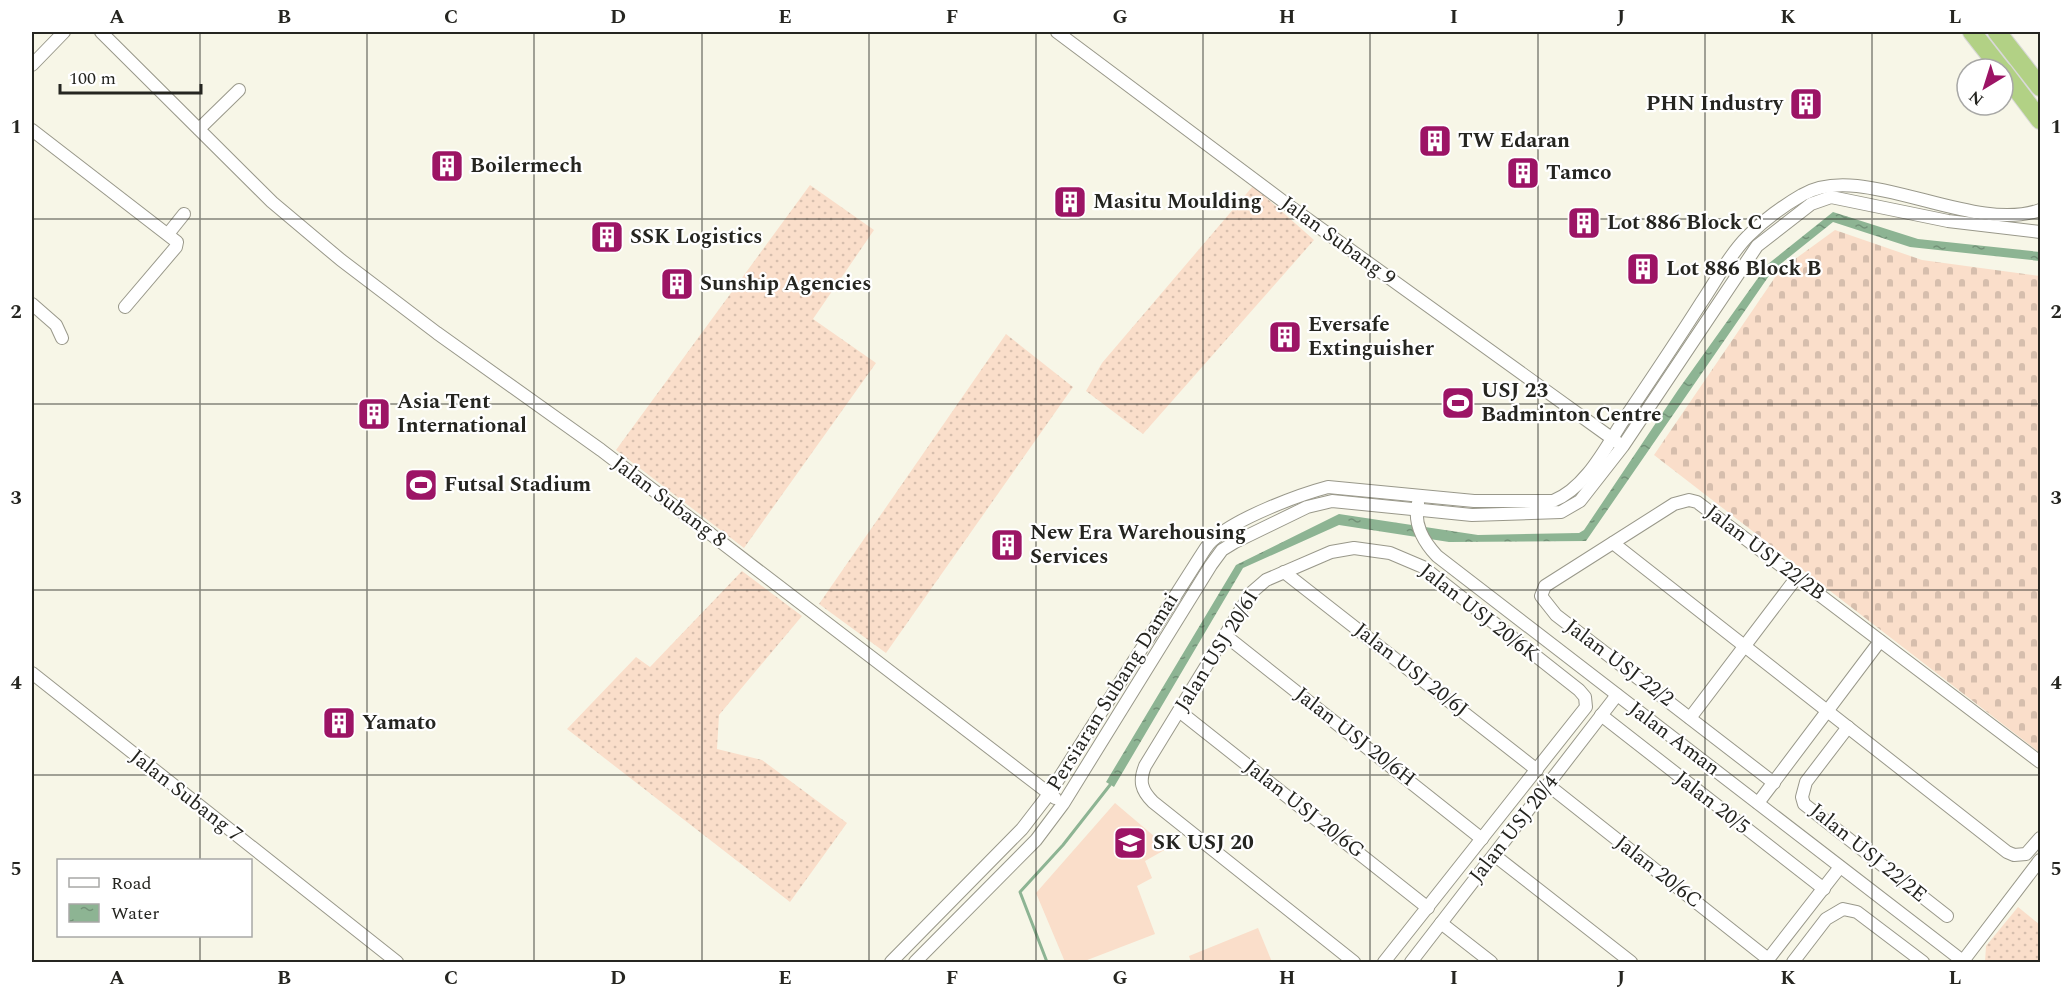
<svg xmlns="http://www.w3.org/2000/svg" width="2072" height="994" font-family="Spectral,serif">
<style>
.grass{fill:url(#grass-dots)}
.cemetery{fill:url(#cemetery-stones)}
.garden{fill:#fadeca}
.water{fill:url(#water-ripples)}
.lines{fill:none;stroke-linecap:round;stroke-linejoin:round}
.stream{stroke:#8db493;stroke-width:3}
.minor-casing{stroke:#99988a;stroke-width:14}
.highway-casing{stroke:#d8d8d7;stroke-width:20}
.minor{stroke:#fff;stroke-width:12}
.highway{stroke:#b2d185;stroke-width:18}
.grid{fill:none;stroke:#252520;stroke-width:1.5;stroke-opacity:0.55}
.labels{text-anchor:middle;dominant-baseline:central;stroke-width:4.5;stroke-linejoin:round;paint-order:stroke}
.poi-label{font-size:21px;font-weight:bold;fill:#252520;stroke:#fff;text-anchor:start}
.street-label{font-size:21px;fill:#252520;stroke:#fff}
.neatline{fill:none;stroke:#252520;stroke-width:2}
.grid-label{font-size:20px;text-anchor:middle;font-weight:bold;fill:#252520}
</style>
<defs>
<pattern id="grass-dots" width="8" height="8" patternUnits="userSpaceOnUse" patternTransform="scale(1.5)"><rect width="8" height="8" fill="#fadeca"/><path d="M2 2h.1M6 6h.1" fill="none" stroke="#d6bead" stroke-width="1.8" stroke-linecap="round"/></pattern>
<pattern id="cemetery-stones" width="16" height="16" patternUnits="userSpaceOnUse" patternTransform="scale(1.5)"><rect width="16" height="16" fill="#fadeca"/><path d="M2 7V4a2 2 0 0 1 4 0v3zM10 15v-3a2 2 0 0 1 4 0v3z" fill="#d6bead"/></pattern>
<pattern id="water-ripples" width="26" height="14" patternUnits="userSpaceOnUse" patternTransform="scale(1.5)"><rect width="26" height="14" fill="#8db493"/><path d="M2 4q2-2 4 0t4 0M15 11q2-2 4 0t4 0" fill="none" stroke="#739278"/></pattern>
</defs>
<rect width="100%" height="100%" fill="#f7f6e7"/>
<g class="grass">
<polygon points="810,185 874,230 813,319 876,363 744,548 616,450"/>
<polygon points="1253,186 1314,240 1143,434 1086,391 1102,363"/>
<polygon points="1006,334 1073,387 886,653 819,604"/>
<polygon points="742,571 802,616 719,715 717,749 762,760 847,823 790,902 567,729 636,657 650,667"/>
<polygon points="2018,907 2040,925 2040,962 1985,962 1986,946"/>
</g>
<polygon class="cemetery" points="1835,230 1922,260 2040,276 2040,753 1654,455 1780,270"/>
<g class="garden">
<polygon points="1115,803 1168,848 1145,861 1152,878 1137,886 1155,934 1082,962 1065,962 1036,893"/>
<polygon points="1258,928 1272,962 1191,962 1189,956"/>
</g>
<polygon class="water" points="1833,212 1918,239 2040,252 2040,261 1910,247 1833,222 1773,270 1586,541 1449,542 1339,525 1243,568 1114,787 1106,782 1236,565 1339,514 1478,535 1579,533 1584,530 1678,390 1768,264"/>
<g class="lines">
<polyline class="stream" points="1047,962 1020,892 1063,845 1110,785"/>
<g class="minor-casing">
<g id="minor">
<polyline points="101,32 272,202 341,260 437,333 601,450 1055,798"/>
<polyline points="1057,32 1288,205 1617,442"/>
<polyline points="32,65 64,32"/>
<polyline points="199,129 239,90"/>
<polyline points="32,130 177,242 176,247 125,307"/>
<polyline points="168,234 184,214"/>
<polyline points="32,304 56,325 62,338"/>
<path d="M1418,503C1413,524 1423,541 1437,556L1964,962"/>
<polyline points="1613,543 2007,852 2014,855 2026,854 2040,838"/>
<polyline points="1284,572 1537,770"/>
<polyline points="1226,636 1482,839"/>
<polyline points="32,673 397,962"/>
<polyline points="1179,711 1428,908"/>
<polyline points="1601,715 1824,889"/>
<polyline points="1690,718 1797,577"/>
<polyline points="1848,727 1806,782 1802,797 1804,804 1947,916"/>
<polyline points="1774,783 1556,615 1541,596 1545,586 1674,504 1689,500 1697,502 2040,762"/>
<polyline points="1548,785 1768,959"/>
<polyline points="1758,803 1880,641"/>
<polyline points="1494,855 1631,962"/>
<polyline points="1441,923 1491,962"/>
<polyline points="1963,961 2040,860"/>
<path d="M891,962L1022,829L1049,794L1200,557C1204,551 1208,543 1214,539C1237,518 1298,495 1328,487L1474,501H1553C1584,489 1604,451 1621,424C1648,384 1675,344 1701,303C1716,281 1729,255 1748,236C1763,221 1783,206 1802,195C1861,159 1971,235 2040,210"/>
<polyline points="915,962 1036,840 1063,804 1211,565 1222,550 1235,542 1307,507 1332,501 1472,515 1561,512 1580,501 1623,446 1757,246 1811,204 1831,197 1948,221 2040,232"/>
<path d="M1354,962L1153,802C1141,790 1139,781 1145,766L1251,593L1266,580L1331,552L1354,548L1390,553L1423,567L1579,690L1585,697L1586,707L1384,962"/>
<polyline points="1411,962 1617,695"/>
<polyline points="1766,962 1840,867"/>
<polyline points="1793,962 1826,919 1843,909 1857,912 1923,962"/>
</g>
</g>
<g class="highway-casing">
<g id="highway">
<polyline points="1972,32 2001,69"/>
<polyline points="1997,32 2040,87"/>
<polyline points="2003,71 2040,120"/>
</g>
</g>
<use href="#minor" class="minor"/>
<use href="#highway" class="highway"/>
</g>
<path class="grid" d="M200,32V860M367,32V962M534,32V962M702,32V962M869,32V962M1036,32V962M1203,32V962M1370,32V962M1538,32V962M1705,32V962M1872,32V962M32,219H2040M32,404H2040M32,590H2040M32,775H2040M200,936V962"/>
<defs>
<g id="building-square" transform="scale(1.725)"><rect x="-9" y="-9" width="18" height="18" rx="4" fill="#9c1465" stroke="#fff"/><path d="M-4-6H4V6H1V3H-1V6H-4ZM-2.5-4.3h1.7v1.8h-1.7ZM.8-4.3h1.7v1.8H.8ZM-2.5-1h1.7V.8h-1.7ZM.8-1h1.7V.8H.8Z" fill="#fff"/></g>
<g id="stadium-square" transform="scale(1.725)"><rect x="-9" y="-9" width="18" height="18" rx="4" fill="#9c1465" stroke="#fff"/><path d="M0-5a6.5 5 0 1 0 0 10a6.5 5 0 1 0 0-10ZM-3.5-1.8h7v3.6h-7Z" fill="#fff"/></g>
<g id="school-square" transform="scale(1.725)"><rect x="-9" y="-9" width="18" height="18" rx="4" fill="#9c1465" stroke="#fff"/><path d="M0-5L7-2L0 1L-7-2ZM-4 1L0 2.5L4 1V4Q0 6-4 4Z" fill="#fff"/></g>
</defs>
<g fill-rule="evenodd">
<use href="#building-square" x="1806" y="104"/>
<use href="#building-square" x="1435" y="141"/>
<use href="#building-square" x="447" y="166"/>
<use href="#building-square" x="1523" y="173"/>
<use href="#building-square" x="1070" y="202"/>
<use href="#building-square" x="1584" y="223"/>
<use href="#building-square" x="607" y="237"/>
<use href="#building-square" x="1643" y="269"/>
<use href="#building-square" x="677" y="284"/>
<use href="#building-square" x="1285" y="337"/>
<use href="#stadium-square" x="1458" y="403"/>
<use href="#building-square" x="374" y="414"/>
<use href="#stadium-square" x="421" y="485"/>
<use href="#building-square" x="1007" y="545"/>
<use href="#building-square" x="339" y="723"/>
<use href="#school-square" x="1130" y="843"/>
</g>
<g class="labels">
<g class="poi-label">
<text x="1783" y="104" text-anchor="end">PHN Industry</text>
<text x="1458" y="141">TW Edaran</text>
<text x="470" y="166">Boilermech</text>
<text x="1546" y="173">Tamco</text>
<text x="1093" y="202">Masitu Moulding</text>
<text x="1607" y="223">Lot 886 Block C</text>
<text x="630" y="237">SSK Logistics</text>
<text x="1666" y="269">Lot 886 Block B</text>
<text x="700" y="284">Sunship Agencies</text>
<text x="1308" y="325">Eversafe<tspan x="1308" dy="24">Extinguisher</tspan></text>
<text x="1481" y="391">USJ 23<tspan x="1481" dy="24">Badminton Centre</tspan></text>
<text x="397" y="402">Asia Tent<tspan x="397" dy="24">International</tspan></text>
<text x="444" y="485">Futsal Stadium</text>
<text x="1030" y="533">New Era Warehousing<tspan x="1030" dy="24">Services</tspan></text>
<text x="362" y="723">Yamato</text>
<text x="1153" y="843">SK USJ 20</text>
</g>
<g class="street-label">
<text transform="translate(1338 241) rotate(36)">Jalan Subang 9</text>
<text transform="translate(669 502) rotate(37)">Jalan Subang 8</text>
<text transform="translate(1765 553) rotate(37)">Jalan USJ 22/2B</text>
<text transform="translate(1479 613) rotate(38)">Jalan USJ 20/6K</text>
<text transform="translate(1217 651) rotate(-58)">Jalan USJ 20/6I</text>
<text transform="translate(1619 663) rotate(37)">Jalan USJ 22/2</text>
<text transform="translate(1411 670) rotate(38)">Jalan USJ 20/6J</text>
<text transform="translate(1113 692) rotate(-58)">Persiaran Subang Damai</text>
<text transform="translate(1355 737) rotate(38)">Jalan USJ 20/6H</text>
<text transform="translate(1674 739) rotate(37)">Jalan Aman</text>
<text transform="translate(186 796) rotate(38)">Jalan Subang 7</text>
<text transform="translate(1712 803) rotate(38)">Jalan 20/5</text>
<text transform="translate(1304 809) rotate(38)">Jalan USJ 20/6G</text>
<text transform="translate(1514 829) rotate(-52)">Jalan USJ 20/4</text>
<text transform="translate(1868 853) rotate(39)">Jalan USJ 22/2E</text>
<text transform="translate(1658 872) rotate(38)">Jalan 20/6C</text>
</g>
</g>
<rect width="2072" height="994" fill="none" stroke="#ffffff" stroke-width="66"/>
<rect x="57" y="859" width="195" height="78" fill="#ffffff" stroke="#a8a8a6" stroke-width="1.5"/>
<rect x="69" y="878" width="30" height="9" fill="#ffffff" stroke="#a8a8a6" stroke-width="1.5"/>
<text x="111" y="889" font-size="18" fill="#252520">Road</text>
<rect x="69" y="904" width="30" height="18" fill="url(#water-ripples)" stroke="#a8a8a6" stroke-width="1.5"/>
<text x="111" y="919" font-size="18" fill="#252520">Water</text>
<g transform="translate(1985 87) rotate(218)"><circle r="28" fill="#ffffff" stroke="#a8a8a6" stroke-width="1.5"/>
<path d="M0-4.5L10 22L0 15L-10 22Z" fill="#9c1465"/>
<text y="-9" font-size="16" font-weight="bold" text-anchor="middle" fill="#252520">N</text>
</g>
<path d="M60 84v9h141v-9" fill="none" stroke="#252520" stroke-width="3"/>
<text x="69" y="84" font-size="18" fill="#252520" stroke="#ffffff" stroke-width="4.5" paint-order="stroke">100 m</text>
<rect x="33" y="33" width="2006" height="928" class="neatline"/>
<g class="grid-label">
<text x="117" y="23">A</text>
<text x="284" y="23">B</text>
<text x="451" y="23">C</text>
<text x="618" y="23">D</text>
<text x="785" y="23">E</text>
<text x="952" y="23">F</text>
<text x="1120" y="23">G</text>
<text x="1287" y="23">H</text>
<text x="1454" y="23">I</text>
<text x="1621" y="23">J</text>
<text x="1788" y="23">K</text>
<text x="1955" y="23">L</text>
<text x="16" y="133">1</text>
<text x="2056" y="133">1</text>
<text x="16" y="318">2</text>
<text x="2056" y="318">2</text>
<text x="16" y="504">3</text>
<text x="2056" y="504">3</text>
<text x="16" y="689">4</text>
<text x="2056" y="689">4</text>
<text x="16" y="875">5</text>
<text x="2056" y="875">5</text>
<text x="117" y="984">A</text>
<text x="284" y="984">B</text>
<text x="451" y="984">C</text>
<text x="618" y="984">D</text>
<text x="785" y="984">E</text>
<text x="952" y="984">F</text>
<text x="1120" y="984">G</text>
<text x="1287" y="984">H</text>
<text x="1454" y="984">I</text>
<text x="1621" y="984">J</text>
<text x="1788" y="984">K</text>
<text x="1955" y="984">L</text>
</g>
</svg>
